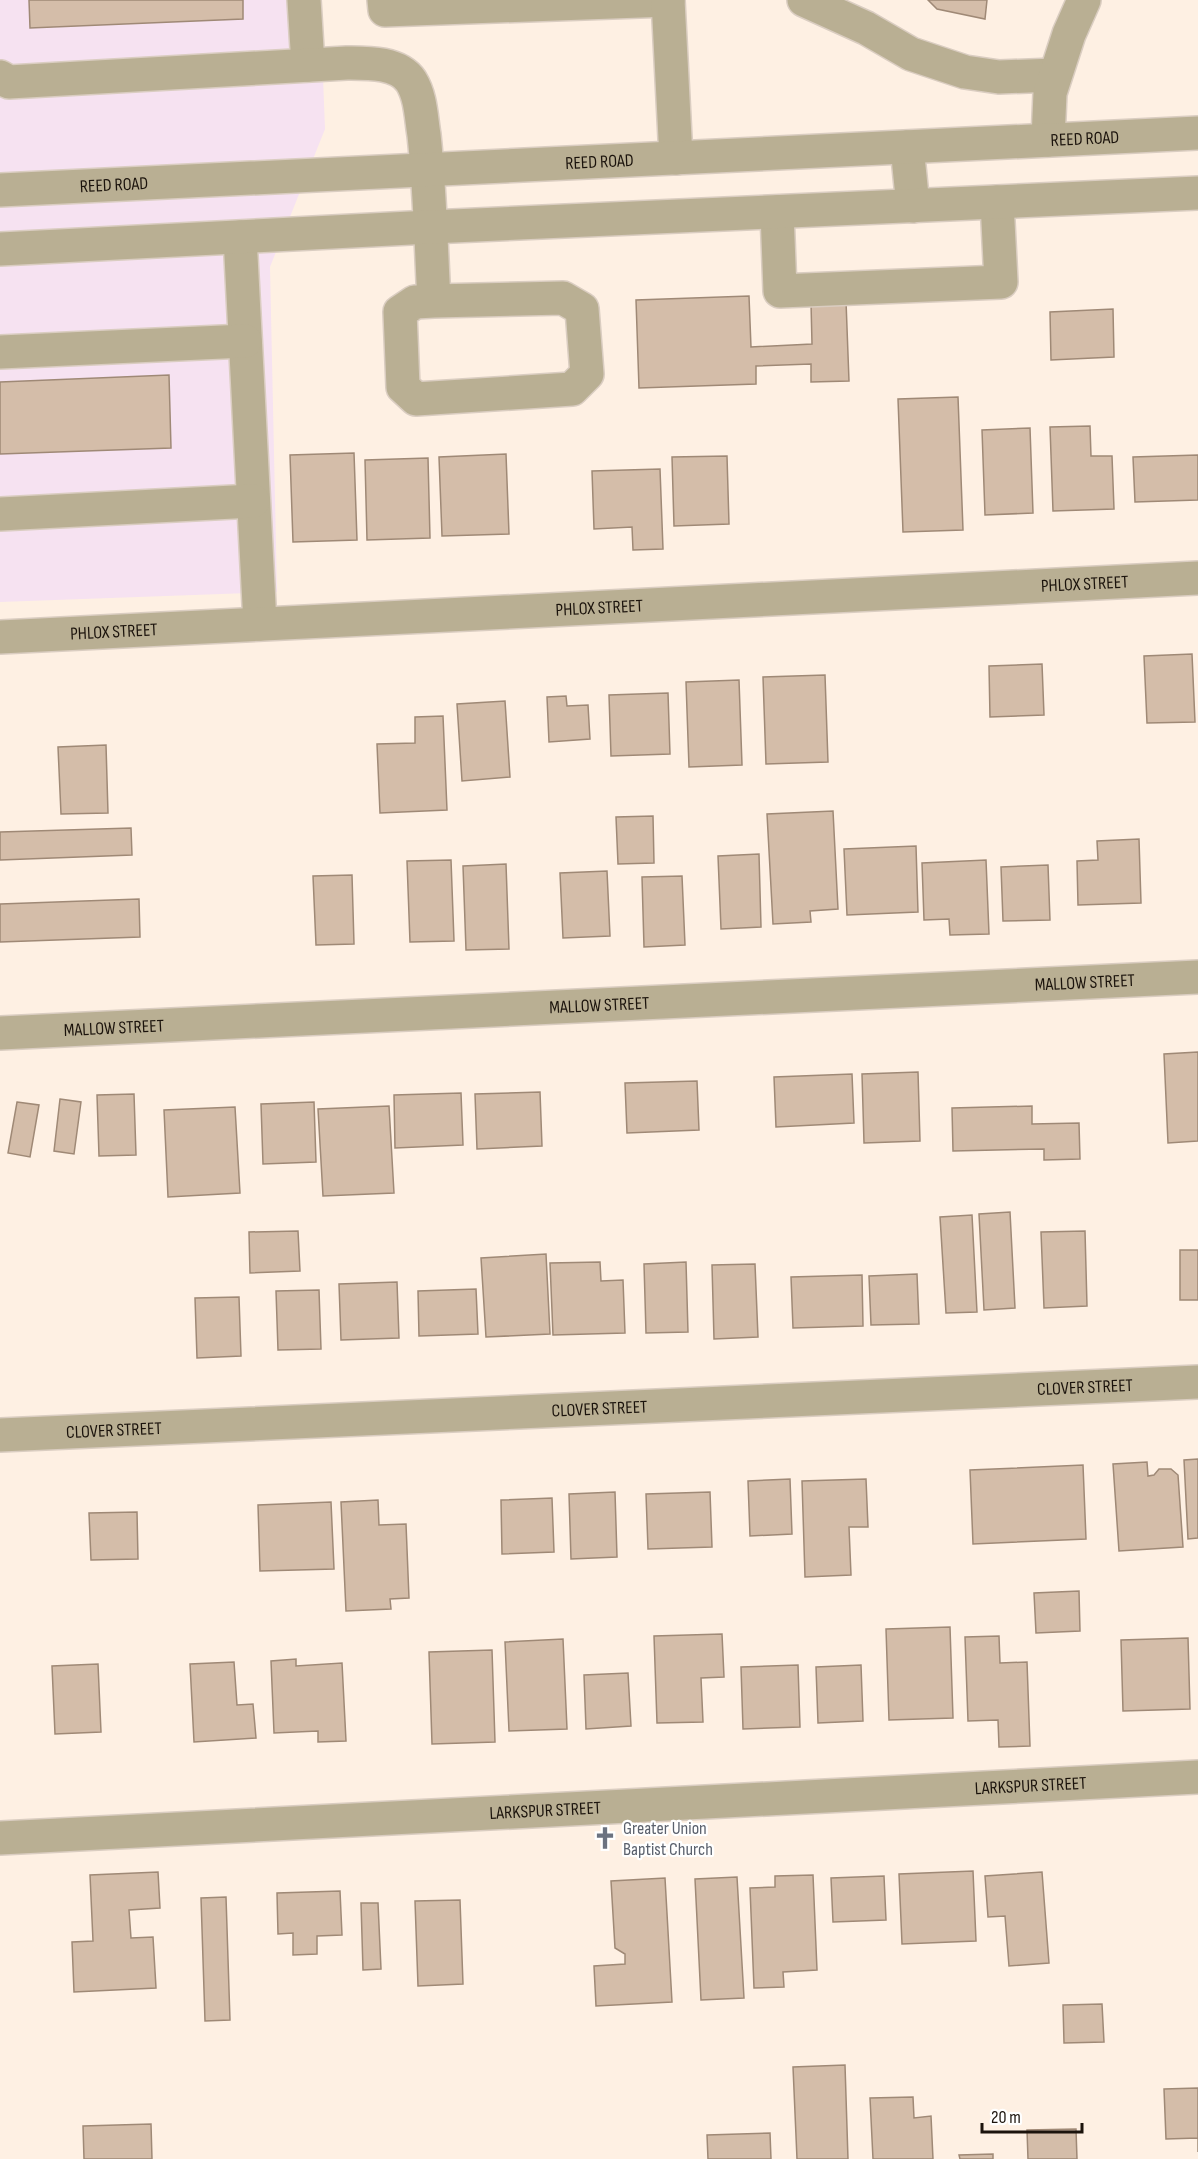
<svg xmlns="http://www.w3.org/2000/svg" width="1198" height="2159" font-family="'Sofia Sans Condensed',sans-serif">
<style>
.commercial{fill:#f6e2f1}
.building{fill:#d4bda9;stroke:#9f8976;stroke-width:1.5}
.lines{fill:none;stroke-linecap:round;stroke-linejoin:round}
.minor-casing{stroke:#dacdc1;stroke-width:36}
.minor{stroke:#b9af93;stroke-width:33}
.labels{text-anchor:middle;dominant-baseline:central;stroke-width:4.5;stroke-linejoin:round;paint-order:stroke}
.street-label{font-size:18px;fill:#1b130c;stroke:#fff}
.worship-label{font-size:18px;fill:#5b616d;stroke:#fff;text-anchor:start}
</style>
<rect width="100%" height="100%" fill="#fef0e3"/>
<polygon class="commercial" points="0,0 320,0 325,129 270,267 277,592 0,602"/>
<g class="building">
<polygon points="29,0 243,0 243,19 30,28"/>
<polygon points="928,0 987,0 985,19 937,9"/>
<polygon points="749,296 751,347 812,344 811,303 846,301 849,381 811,382 811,364 756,366 756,384 639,388 636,300"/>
<polygon points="1113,309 1114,357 1051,360 1050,312"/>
<polygon points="169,375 171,448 0,454 0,382"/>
<polygon points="958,397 963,530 903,532 898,399"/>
<polygon points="1090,426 1091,456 1112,456 1114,509 1053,511 1050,427"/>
<polygon points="1030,428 1033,513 985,515 982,430"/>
<polygon points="354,453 357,540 293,542 290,455"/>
<polygon points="506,454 509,534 442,536 439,457"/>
<polygon points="1198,455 1198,500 1135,502 1133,457"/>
<polygon points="727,456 729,524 674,526 672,457"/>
<polygon points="428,458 430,538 367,540 365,460"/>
<polygon points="660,469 663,549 633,550 632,527 594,529 592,471"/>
<polygon points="1192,654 1195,722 1147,723 1144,656"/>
<polygon points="1042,664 1044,715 990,717 989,666"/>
<polygon points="825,675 828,762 766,764 763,677"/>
<polygon points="739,680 742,765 689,767 686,682"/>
<polygon points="668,693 670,754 611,756 609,695"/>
<polygon points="566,696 567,706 588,705 590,739 549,742 547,697"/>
<polygon points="505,701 510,777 462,781 457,704"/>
<polygon points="443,716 447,810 380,813 377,744 415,743 415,717"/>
<polygon points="106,745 108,813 61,814 58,747"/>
<polygon points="833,811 838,909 810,911 811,922 773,924 767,814"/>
<polygon points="653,816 654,863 618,864 616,817"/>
<polygon points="131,828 132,855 0,860 0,832"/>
<polygon points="1139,839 1141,903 1078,905 1077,861 1098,860 1097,841"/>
<polygon points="916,846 918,912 847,915 844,849"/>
<polygon points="759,854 761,927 721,929 718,856"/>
<polygon points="451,860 454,941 410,942 407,861"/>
<polygon points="986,860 989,934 950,935 949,919 924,920 922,863"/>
<polygon points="506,864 509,949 466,950 463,866"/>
<polygon points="1048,865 1050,920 1003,921 1001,867"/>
<polygon points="607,871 610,936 563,938 560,873"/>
<polygon points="352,875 354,944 316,945 313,876"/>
<polygon points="682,876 685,945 644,947 642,877"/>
<polygon points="139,899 140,937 0,942 0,904"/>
<polygon points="1198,1052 1198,1141 1168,1143 1164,1054"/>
<polygon points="918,1072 920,1141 864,1143 862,1074"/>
<polygon points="852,1074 854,1123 776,1127 774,1077"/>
<polygon points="697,1081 699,1130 627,1133 625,1083"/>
<polygon points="540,1092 542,1146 477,1149 475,1094"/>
<polygon points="461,1093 463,1145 395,1148 394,1095"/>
<polygon points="134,1094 136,1155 99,1156 97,1095"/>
<polygon points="60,1099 81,1102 74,1154 54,1151"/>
<polygon points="17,1102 39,1105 30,1157 8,1153"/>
<polygon points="314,1102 316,1162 263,1164 261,1104"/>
<polygon points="389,1106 394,1193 323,1196 318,1109"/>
<polygon points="1032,1106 1032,1124 1079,1123 1080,1159 1044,1160 1044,1149 953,1151 952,1108"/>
<polygon points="235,1107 240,1193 168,1197 164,1110"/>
<polygon points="1010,1212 1015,1308 984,1310 979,1214"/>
<polygon points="972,1215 977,1312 946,1313 940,1217"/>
<polygon points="298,1231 300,1271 250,1273 249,1232"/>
<polygon points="1085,1231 1087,1306 1044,1308 1041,1232"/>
<rect x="1180" y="1250" width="18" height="50"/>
<polygon points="546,1254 550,1334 486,1337 481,1258"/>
<polygon points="600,1262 601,1281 623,1280 625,1333 553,1335 550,1263"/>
<polygon points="686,1262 688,1332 646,1333 644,1264"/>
<polygon points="755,1264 758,1337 714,1339 712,1265"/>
<polygon points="917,1274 919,1324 871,1325 869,1276"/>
<polygon points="862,1275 863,1326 793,1328 791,1277"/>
<polygon points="397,1282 399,1338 341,1340 339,1284"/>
<polygon points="476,1289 478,1334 419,1336 418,1291"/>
<polygon points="319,1290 321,1349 278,1350 276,1291"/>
<polygon points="239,1297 241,1356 197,1358 195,1298"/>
<polygon points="1198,1459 1198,1538 1188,1539 1184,1460"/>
<polygon points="1147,1462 1148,1476 1154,1475 1159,1469 1171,1469 1178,1475 1183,1547 1119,1551 1113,1464"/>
<polygon points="1083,1465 1086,1539 973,1544 970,1470"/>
<polygon points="790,1479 792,1534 750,1536 748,1481"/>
<polygon points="866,1479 868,1527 849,1527 851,1575 805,1577 802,1481"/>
<polygon points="615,1492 617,1557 571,1559 569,1494"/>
<polygon points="710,1492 712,1547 648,1549 646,1494"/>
<polygon points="552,1498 554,1552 502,1554 501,1500"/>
<polygon points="378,1500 379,1525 406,1524 409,1598 390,1599 391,1609 346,1611 341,1502"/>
<polygon points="331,1502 334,1569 260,1571 258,1505"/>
<polygon points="137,1512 138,1559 91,1560 89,1513"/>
<polygon points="1079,1591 1080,1631 1036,1633 1034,1593"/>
<polygon points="950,1627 953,1718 889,1720 886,1629"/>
<polygon points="722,1634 724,1677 701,1678 703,1722 657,1723 654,1636"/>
<polygon points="999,1636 1000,1663 1027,1662 1030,1746 999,1747 998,1720 968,1721 965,1637"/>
<polygon points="1188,1638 1190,1709 1123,1711 1121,1640"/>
<polygon points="563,1639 567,1729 509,1731 505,1642"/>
<polygon points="492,1650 495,1742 432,1744 429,1652"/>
<polygon points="296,1659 296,1666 342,1663 346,1741 318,1742 318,1731 274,1733 271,1661"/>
<polygon points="234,1662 237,1705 253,1704 256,1738 194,1742 190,1664"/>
<polygon points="98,1664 101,1732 55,1734 52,1666"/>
<polygon points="798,1665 800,1727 743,1729 741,1667"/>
<polygon points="861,1665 863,1721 818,1723 816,1667"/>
<polygon points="628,1673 631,1726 586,1729 584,1675"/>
<polygon points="973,1871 976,1941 902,1944 899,1874"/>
<polygon points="158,1872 160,1908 129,1910 131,1938 153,1937 156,1988 74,1992 72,1942 93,1941 90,1875"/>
<polygon points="1042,1872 1049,1963 1009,1966 1005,1916 988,1917 985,1876"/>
<polygon points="813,1875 817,1970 783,1972 784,1987 754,1988 750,1888 775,1887 775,1876"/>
<polygon points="884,1876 886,1920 833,1922 831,1878"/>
<polygon points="737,1877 744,1998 701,2000 695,1879"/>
<polygon points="665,1878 672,2002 596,2006 594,1966 625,1964 625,1954 615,1948 611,1881"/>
<polygon points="340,1891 342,1935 317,1936 317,1954 293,1955 293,1933 278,1934 277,1893"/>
<polygon points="226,1897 230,2020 205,2021 201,1898"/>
<polygon points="460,1900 463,1984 418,1986 415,1901"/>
<polygon points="361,1903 378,1903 381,1969 363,1970"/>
<polygon points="1102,2004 1104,2042 1064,2043 1063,2005"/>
<polygon points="845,2065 848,2159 797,2159 793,2067"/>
<polygon points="1198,2088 1198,2152 1198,2138 1166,2139 1164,2089"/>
<polygon points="913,2097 914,2118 931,2116 933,2159 873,2159 870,2098"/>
<polygon points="151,2124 152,2159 84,2159 83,2126"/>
<polygon points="1076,2129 1077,2159 1028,2159 1027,2130"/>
<polygon points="770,2133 771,2159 708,2159 707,2135"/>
<polygon points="993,2154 993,2159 960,2159 959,2155"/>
</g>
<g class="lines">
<g class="minor-casing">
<g id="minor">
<polyline points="304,0 308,65"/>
<polyline points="384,0 385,10 668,0"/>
<polyline points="668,0 676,158"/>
<polyline points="804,0 866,28 911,54 965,72 999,77 1055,75"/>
<path d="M0,77L9,82L347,63C367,63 398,62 411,81C421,97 421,117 424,135C430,190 431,246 434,301L563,298L582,309L587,374L572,389L416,399L403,387L400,312L415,302L434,301"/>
<polyline points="1048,140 1050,93 1069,34 1084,0"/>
<polyline points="907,147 913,206"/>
<path id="s1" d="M0,190L1198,133"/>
<polyline points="777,212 780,291 1001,282 997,202"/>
<polyline points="240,237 260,624"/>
<polyline points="0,249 430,227 1198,193"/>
<polyline points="0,352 245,341"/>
<polyline points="0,514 253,501"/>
<path id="s2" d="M0,637L1198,578"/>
<path id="s3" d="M0,1033L1198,977"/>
<path id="s4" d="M0,1435L1198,1382"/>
<path id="s5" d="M0,1838L1198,1777"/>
</g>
</g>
<use href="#minor" class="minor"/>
</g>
<defs>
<g id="church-bare" transform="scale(1.8)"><path d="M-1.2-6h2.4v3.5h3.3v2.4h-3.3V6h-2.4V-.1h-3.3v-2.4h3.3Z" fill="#6b7280" stroke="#fff" stroke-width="2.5" paint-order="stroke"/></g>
</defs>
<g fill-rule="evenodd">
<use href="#church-bare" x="605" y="1838"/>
</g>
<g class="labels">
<g class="street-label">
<text stroke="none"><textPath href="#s1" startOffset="1086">REED ROAD</textPath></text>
<text stroke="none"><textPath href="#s1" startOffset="600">REED ROAD</textPath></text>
<text stroke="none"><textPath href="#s1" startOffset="114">REED ROAD</textPath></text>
<text stroke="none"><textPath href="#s2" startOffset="1086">PHLOX STREET</textPath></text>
<text stroke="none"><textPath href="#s2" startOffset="600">PHLOX STREET</textPath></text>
<text stroke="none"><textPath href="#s2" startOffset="114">PHLOX STREET</textPath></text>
<text stroke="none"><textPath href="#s3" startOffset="1086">MALLOW STREET</textPath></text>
<text stroke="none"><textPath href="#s3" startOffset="600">MALLOW STREET</textPath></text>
<text stroke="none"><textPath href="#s3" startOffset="114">MALLOW STREET</textPath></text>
<text stroke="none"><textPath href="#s4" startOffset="1086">CLOVER STREET</textPath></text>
<text stroke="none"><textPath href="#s4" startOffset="600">CLOVER STREET</textPath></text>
<text stroke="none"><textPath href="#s4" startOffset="114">CLOVER STREET</textPath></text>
<text stroke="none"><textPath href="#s5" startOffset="1032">LARKSPUR STREET</textPath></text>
<text stroke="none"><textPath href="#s5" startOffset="546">LARKSPUR STREET</textPath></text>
</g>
<g class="worship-label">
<text x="623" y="1828">Greater Union<tspan x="623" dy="21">Baptist Church</tspan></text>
</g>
</g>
<path d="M982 2123v9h100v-9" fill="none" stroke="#1b130c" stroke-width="3"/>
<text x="991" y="2123" font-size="18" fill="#1b130c" stroke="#ffffff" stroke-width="4.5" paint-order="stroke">20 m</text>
</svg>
